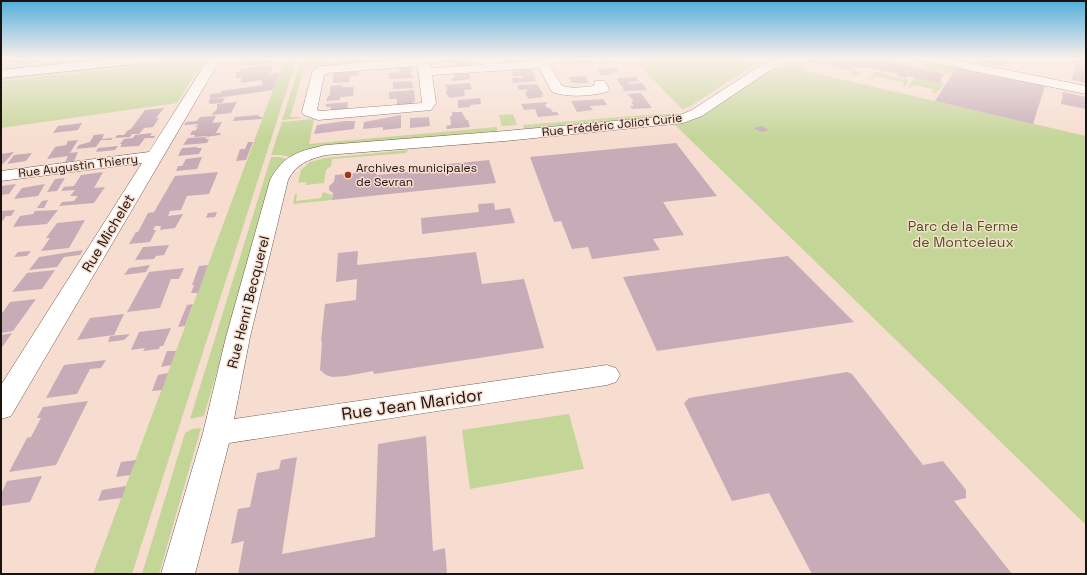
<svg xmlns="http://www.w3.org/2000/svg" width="1087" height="575" font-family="'Space Grotesk',sans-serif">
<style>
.green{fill:#c4d598}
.building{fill:#c7acb7}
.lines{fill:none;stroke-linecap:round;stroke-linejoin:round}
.minor-casing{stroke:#6e584c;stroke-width:1}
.minor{fill:#fff;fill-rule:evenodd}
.poi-dot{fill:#9d3517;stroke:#f7ddd0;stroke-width:1.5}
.labels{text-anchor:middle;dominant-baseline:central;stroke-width:3;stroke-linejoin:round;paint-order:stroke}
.far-street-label{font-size:12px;fill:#1c130f;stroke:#f7ddd0}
.far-poi-label{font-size:12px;fill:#1c130f;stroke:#f7ddd0;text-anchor:start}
.park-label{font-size:14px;fill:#4a5818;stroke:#f7ddd0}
.street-label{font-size:14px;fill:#1c130f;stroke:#f7ddd0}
.near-street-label{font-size:17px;fill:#1c130f;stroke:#f7ddd0}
</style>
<rect width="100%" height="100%" fill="#f7ddd0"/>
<g class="green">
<polygon points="185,58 206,58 1,80 1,77"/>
<polygon points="285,58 297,58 132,574 93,574"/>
<polygon points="301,58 333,58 329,66 315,67 299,65"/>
<polygon points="649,58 737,58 754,65 689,107 682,109 637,63"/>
<polygon points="814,58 846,58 842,61 829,59 824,64 860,72 857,76 850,74 853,71 810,62 806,65 800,63"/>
<polygon points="903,58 909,58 956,68 951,74 944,74 944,73 943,72 922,68 925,63"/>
<polygon points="205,59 177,103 1,128 1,81"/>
<polygon points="794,65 804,67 801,70 1086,136 1086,525 674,124 693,120 762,74"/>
<polygon points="299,66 312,68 304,69 290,117 301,117 300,118 282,120"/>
<polygon points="876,72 909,80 905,87 902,86 904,83 875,76 872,79 869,79"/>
<polygon points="915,77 945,83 936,93 932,93 933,89 913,85 910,88 908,87"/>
<polygon points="513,114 517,125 502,126 499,115"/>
<polygon points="657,114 688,114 680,116 524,129 523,125"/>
<polygon points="314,119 309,144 497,127 497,132 291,157 281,155 271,155 282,122"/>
<polygon points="408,150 406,153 332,159 331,166 326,170 324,183 306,185 306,182 298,183 301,170 310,162 325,158"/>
<polygon points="271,157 279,157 287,159 275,171 204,416 190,419"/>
<polygon points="323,192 332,195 332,200 293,204 295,194 297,194 296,201 321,198"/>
<polygon points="569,414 584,469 470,489 462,430"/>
<polygon points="201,428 159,574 142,574 185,433 192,429"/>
</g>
<g class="building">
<polygon points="6,58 38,58 43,59 25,65 3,59"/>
<polygon points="274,58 274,63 241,66 242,61"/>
<polygon points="338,58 371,58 370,60 343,62 337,62"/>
<polygon points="444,58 465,58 469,64 466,64 467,67 453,67 452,62 445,62"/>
<polygon points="508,58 519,58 520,63 509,63 507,60 509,59"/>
<polygon points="588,58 591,63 562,64 559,60"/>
<polygon points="594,58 610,58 613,63 598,64"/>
<polygon points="846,58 877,59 944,74 939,83 908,76 906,78 897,76 898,74 863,67 862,68 855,67 851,70 824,64 829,59 842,61"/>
<polygon points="963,58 1010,58 1005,67"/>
<polygon points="1077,58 1086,58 1086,83 1072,80 1076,63 1072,62 1072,60 1076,61"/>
<polygon points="274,64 270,74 280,72 273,90 210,99 210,94 221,93 221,91 262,85 262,80 241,83 241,78 236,78 236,72 240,72 240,69"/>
<polygon points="413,65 413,69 411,69 411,76 414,76 414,78 389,79 389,73 400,72 400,70 398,70 398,66"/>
<polygon points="616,68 620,72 609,73 610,75 600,75 597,69"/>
<polygon points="956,68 1045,86 1033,124 935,101"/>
<polygon points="359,69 359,75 350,76 349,82 333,83 333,73 335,71"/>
<polygon points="532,69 533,71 531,71 536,77 534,77 536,81 513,83 512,78 523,78 522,76 513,76 512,72"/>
<polygon points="469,73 471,79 452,81 452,78 455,78 454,74"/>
<polygon points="585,76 589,83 572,83 569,77"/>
<polygon points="636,77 639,81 628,82 629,84 642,83 647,90 623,91 622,89 624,89 618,82 619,82 617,78"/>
<polygon points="411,81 414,88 393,89 393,82"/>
<polygon points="470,83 472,89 464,90 465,96 449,98 448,95 446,95 447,86 445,87 445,85"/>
<polygon points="537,84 544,95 541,95 543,97 528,99 525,92 530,89 519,90 517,85"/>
<polygon points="342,85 342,87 354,87 353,96 340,97 340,100 326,101 328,96 330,95 330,86"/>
<polygon points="414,90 415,102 413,102 413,105 397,106 397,99 389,99 389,92"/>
<polygon points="1063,92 1086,97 1086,109 1061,104 1062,98 1066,98 1062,97"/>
<polygon points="641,93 652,108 632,109 630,106 634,106 631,102 634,101 627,94"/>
<polygon points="225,98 222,103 209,104 210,102 208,102 210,99"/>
<polygon points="480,98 481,104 470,105 470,107 458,108 458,100"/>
<polygon points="603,99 607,105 590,106 593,110 577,112 571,101"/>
<polygon points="237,102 231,113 211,115 217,109 217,104"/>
<polygon points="348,102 347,110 331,111 331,107 326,107 326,104"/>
<polygon points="546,102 547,104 545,104 547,108 550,108 553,112 557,112 559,115 538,117 535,109 524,110 521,104"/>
<polygon points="164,108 156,118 159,118 153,127 144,128 139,134 132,134 130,137 115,138 117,135 124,135 128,130 131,129 145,110"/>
<polygon points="452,112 462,112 466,120 468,120 470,127 447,129 446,126 451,125 450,116 452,116"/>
<polygon points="259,115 259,117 262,117 262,119 233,121 235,117"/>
<polygon points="401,115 401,128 383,130 383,127 363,129 364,122"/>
<polygon points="216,116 212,123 222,122 216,133 221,133 220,135 206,137 207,136 194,137 195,135 190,135 192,131 196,130 198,127 195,127 198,124 184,125 186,122 197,121 200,117"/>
<polygon points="429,117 430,126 410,128 410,118"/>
<polygon points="345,121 355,121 354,129 314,134 317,125"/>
<polygon points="82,123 78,130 53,133 58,126"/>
<polygon points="762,126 769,130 761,132 753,128"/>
<polygon points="152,133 150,136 155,136 154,138 145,138 139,146 120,147 122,144 120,144 124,139 133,138 135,135"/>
<polygon points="104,134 102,139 113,138 111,140 101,140 96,147 76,149 79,145 90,142 94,135"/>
<polygon points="207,137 205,139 209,139 207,143 183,145 188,138"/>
<polygon points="78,140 70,153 78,152 74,161 65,162 68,156 47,159 55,147 66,145 68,141"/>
<polygon points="248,142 253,142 246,160 236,161 240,149 245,149"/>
<polygon points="676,143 717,196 663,202 684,235 653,239 660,250 592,259 588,247 572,249 561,221 554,222 530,157"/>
<polygon points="118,146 115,150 96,152 98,148"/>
<polygon points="197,147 197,148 202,148 199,154 178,156 182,148"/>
<polygon points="14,152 3,164 1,165 1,154"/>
<polygon points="32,153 26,161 7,164 14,155"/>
<polygon points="202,157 197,169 176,171 178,166 182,166 186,159"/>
<polygon points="489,160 496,183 332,200 333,193 329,190 329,186 334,182 335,175 376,171 376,175 408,172 408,168"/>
<polygon points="103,172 94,188 105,187 94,203 59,206 62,202 74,201 78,196 70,196 75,190 61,191 64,187 74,186 81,175"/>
<polygon points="218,172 209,194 187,196 181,210 170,211 168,216 183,214 175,228 160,230 161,226 155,226 153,230 156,230 150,242 129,244 136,232 138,232 148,213 154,212 175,176"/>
<polygon points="65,178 57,191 47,192 55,179"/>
<polygon points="16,184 9,194 1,195 1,186"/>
<polygon points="45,184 38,196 14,199 22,188"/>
<polygon points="48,200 44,208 37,208 42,201"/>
<polygon points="494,203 495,210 510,208 515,223 422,234 421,218 479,212 478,204"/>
<polygon points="15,210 11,216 6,216 1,223 1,211"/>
<polygon points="58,210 47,224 13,227 20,216 33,214 35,211"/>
<polygon points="217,212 215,217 206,218 208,213"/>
<polygon points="85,220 69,248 41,251 50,238 46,238 57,223"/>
<polygon points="169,245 164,255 156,256 154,259 135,260 143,247"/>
<polygon points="83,250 80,255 64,257 57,267 29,270 39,257"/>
<polygon points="31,251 27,256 14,257 18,252"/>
<polygon points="358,251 357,265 476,252 482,284 524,279 544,348 374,374 373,371 346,376 332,377 326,375 320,370 322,341 321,341 325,304 356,300 357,279 336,282 338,253"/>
<polygon points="788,256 854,322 657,351 623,277"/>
<polygon points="150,265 146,272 124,275 129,268"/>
<polygon points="208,265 198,293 191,293 194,285 192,285 199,266"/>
<polygon points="184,268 179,279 171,279 160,308 127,312 149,272"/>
<polygon points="55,270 42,289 12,292 27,273"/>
<polygon points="36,299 13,331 1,333 1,312 3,312 10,302"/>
<polygon points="193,304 185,326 178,327 187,305"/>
<polygon points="124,314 114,335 77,340 90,318"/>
<polygon points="171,328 163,346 160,346 159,349 143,351 145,348 131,350 139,332"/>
<polygon points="12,333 1,349 1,335"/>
<polygon points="130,334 124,340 108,342 110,336"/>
<polygon points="167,351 176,351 171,365 161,367"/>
<polygon points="106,360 101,368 90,369 77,394 46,398 64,365"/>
<polygon points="847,372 852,374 923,465 943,461 966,490 966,498 954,501 1012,574 812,574 769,493 732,501 684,403 689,398"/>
<polygon points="168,373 162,390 152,391 158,375"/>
<polygon points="88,401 56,465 9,472 27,438 31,437 41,418 37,418 43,407"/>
<polygon points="426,436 433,551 445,548 447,574 238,574 244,541 231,544 238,509 250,507 257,473 279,469 281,460 297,457 282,554 375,537 378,444"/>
<polygon points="136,460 130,475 116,477 121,462"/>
<polygon points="42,476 30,502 1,506 1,494 7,481"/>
<polygon points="126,486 122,498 98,501 102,490"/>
</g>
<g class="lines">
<g class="minor-casing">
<g id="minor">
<polygon points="118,58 161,58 159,61 155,62 1,78 1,70"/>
<polygon points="209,58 221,58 11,416 1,419 1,385 142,163 1,181 1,171 149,152"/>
<path d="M417,58L428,61L431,68L483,65L481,58H493L495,64L554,58L555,62L550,66L562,86L574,88L594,86L595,81H605L609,89L607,92C589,96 570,98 552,92L539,68L432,75L436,103L431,110L318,120L304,115L302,112L312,73L313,70L322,66ZM417,66H418L422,103L320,111L317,110L324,75L329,73Z"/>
<path d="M777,58H793L791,61L769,71L702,116L683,123L505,141L326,155C309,159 296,164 288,180L250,337L234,419L607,365L616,368L620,375L616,382L607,385L229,443L195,574H161L203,433L226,337L270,180C284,154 300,151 326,145L505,131L680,115L692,110L761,65Z"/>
<polygon points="923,58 948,58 1086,86 1086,94 929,62 925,61"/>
</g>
</g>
<use href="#minor" class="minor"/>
</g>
<linearGradient id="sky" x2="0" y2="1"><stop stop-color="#51aeda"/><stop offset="0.42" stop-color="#fbf0ea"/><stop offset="1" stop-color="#fbf0ea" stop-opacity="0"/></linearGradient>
<rect width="1087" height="139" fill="url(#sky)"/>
<circle class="poi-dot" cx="348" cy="175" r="4"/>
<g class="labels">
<g class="far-street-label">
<text transform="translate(612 125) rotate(-6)">Rue Frédéric Joliot Curie</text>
<text transform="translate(78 166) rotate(-7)">Rue Augustin Thierry</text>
</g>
<g class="far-poi-label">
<text x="356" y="168">Archives municipales<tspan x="356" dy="14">de Sevran</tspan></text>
</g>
<g class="park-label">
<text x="963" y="226">Parc de la Ferme<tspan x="963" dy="16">de Montceleux</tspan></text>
</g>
<g class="street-label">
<text transform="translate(108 233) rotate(-59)">Rue Michelet</text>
<text transform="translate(248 302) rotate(-76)">Rue Henri Becquerel</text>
</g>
<g class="near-street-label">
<text transform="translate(412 404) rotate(-8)">Rue Jean Maridor</text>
</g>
</g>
<rect width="1087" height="575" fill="none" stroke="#1c130f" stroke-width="4"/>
</svg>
